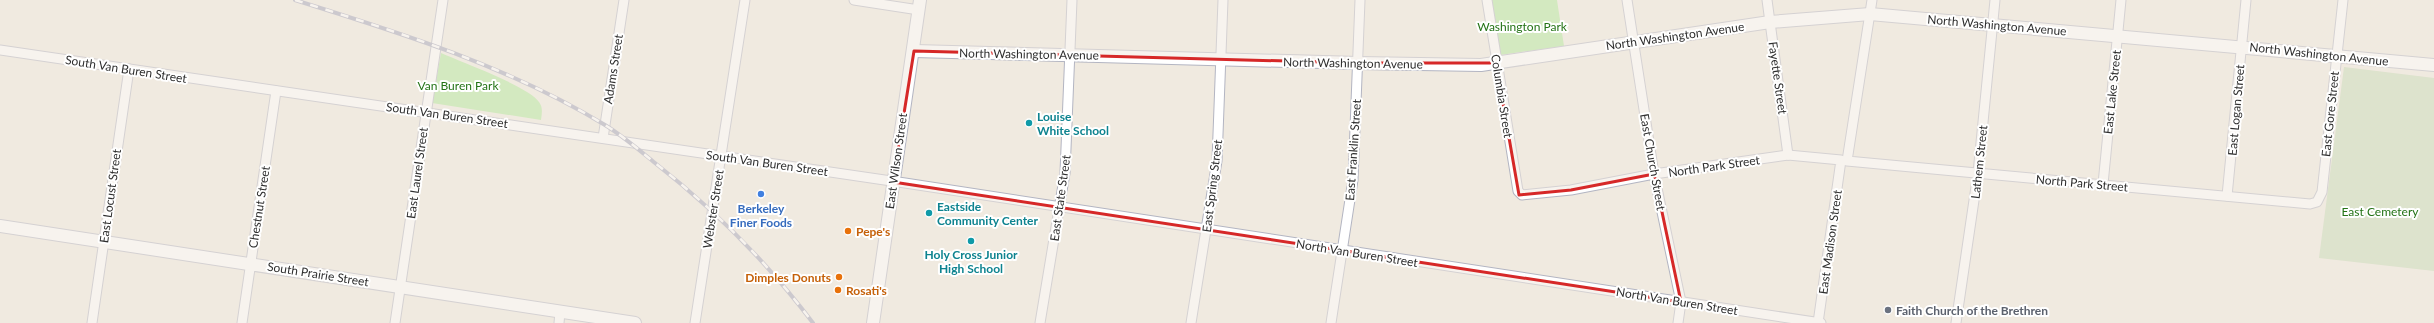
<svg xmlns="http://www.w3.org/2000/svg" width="2434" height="323" font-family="Lato,sans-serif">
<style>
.green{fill:#b0e999}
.cemetery{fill:#c5dbb5}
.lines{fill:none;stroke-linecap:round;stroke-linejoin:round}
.street-casing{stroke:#b3b5c2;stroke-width:11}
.secondary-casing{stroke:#b3b5c2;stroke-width:14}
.street{stroke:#fff;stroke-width:9}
.secondary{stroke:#fff;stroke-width:12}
.rail-casing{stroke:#a1a3b9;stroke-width:4}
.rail{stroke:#fff;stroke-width:2.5;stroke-dasharray:8;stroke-linecap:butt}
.marked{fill:none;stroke:#d62828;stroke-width:3;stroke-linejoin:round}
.culture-dot{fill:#0f9aa8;stroke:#fff;stroke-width:1.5}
.shop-dot{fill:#3f7fe0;stroke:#fff;stroke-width:1.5}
.food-dot{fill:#e8710a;stroke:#fff;stroke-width:1.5}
.worship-dot{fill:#6b7280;stroke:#fff;stroke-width:1.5}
.labels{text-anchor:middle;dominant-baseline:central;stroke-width:4;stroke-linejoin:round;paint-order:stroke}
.street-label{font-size:12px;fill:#2e2e2e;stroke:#fff}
.park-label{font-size:12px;fill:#247316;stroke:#fff}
.culture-label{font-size:12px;font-weight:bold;fill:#0d838f;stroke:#fff;text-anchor:start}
.shop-label{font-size:12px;font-weight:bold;fill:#366cbe;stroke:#fff}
.food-label{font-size:12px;font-weight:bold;fill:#c56008;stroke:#fff;text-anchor:start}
.worship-label{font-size:12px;font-weight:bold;fill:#5b616d;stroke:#fff;text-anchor:start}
</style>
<rect width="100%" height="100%" fill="#f0eae0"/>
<g class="green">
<polygon points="1492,0 1557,0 1564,46 1500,55"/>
<path d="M441,53C459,61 530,87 539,102C543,107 542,113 541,120L432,103Z"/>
</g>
<polygon class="cemetery" points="2344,67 2434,78 2434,271 2319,258"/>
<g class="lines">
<g class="street-casing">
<g id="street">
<polyline points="854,0 919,10"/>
<polyline points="1487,0 1518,191 1522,195 1571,190 1654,174 1788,155 1841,160 1818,323"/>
<polyline points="1627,0 1654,174 1681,302 1678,323"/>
<polyline points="1767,0 1788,155"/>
<polyline points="1872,0 1847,161 2310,204 2317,202 2322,192 2343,0"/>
<polyline points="0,50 905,183 1821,323"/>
<polyline points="603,138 624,0"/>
<polyline points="2103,184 2121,0"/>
<polyline points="2227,196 2246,0"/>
<polyline points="92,323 129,69"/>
<polyline points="242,323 276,91"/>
<polyline points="395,323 443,0"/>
<polyline points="559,323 560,312"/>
<polyline points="695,323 745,0"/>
<polyline points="1040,323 1065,173 1072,0"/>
<polyline points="1191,323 1217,161 1223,0"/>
<polyline points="1331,323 1353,180 1360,0"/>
<polyline points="1956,323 1978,173 1995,0"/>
</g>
</g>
<g class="secondary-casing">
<g id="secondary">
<polyline points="914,51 1358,63 1481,65 1770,22 1870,14 2434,65"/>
<polyline points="0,226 635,323"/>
<polyline points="873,323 920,0"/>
</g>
</g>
<use href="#street" class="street"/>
<use href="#secondary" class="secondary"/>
<g class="rail-casing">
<path id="rail" d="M295,0C401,33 510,67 605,125C623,136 639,150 655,163C715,210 767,262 813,323"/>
</g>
<use href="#rail" class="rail"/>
</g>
<path d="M0 0H2434V323H0ZM914,51L1358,63H1496L1519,195L1571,190L1654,174L1681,302L893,182Z" fill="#f0eae0" fill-opacity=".55" fill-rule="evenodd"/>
<path class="marked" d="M914,51L1358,63H1496L1519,195L1571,190L1654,174L1681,302L893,182Z"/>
<g class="culture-dot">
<circle cx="1029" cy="123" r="4"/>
<circle cx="929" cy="213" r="4"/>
<circle cx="971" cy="241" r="4"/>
</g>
<circle class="shop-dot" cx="761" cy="194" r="4"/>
<g class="food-dot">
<circle cx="848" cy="231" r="4"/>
<circle cx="839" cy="277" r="4"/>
<circle cx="838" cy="290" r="4"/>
</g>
<circle class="worship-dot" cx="1888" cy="310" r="4"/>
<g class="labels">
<g class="street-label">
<text transform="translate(1997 25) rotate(5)">North Washington Avenue</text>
<text transform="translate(1675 36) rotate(-8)">North Washington Avenue</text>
<text transform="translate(1029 54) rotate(1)">North Washington Avenue</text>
<text transform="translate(2319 54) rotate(6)">North Washington Avenue</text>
<text transform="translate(1353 63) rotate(1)">North Washington Avenue</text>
<text transform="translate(126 69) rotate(9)">South Van Buren Street</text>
<text transform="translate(613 69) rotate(-81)">Adams Street</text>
<text transform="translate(1778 78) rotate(82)">Fayette Street</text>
<text transform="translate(2112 92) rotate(-84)">East Lake Street</text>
<text transform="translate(1502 96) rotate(81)">Columbia Street</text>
<text transform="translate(2236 110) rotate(-85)">East Logan Street</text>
<text transform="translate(2330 114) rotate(-84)">East Gore Street</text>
<text transform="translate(447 115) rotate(8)">South Van Buren Street</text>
<text transform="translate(1353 150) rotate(-86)">East Franklin Street</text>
<text transform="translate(896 161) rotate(-82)">East Wilson Street</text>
<text transform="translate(1653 162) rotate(80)">East Church Street</text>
<text transform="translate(1979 162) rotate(-84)">Lathem Street</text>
<text transform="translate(767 163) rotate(8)">South Van Buren Street</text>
<text transform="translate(1714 166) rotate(-8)">North Park Street</text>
<text transform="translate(417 173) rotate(-82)">East Laurel Street</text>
<text transform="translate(2082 183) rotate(5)">North Park Street</text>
<text transform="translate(1212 186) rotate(-83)">East Spring Street</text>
<text transform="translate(110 196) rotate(-82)">East Locust Street</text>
<text transform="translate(1060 198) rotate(-82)">East State Street</text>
<text transform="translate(259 207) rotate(-81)">Chestnut Street</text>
<text transform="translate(713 209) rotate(-81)">Webster Street</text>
<text transform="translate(1830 242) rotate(-82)">East Madison Street</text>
<text transform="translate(1357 253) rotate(9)">North Van Buren Street</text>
<text transform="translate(318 274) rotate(9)">South Prairie Street</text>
<text transform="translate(1677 301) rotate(9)">North Van Buren Street</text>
</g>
<g class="park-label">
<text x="1522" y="26">Washington Park</text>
<text x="458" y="85">Van Buren Park</text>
<text x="2380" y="211">East Cemetery</text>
</g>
<g class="culture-label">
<text x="1037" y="116">Louise<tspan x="1037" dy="14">White School</tspan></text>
<text x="937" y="206">Eastside<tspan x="937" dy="14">Community Center</tspan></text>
<text x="971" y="254" text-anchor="middle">Holy Cross Junior<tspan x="971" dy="14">High School</tspan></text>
</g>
<g class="shop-label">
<text x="761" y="208">Berkeley<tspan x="761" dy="14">Finer Foods</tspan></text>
</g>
<g class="food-label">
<text x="856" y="231">Pepe's</text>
<text x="831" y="277" text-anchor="end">Dimples Donuts</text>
<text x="846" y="290">Rosati's</text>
</g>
<g class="worship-label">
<text x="1896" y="310">Faith Church of the Brethren</text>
</g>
</g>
</svg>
